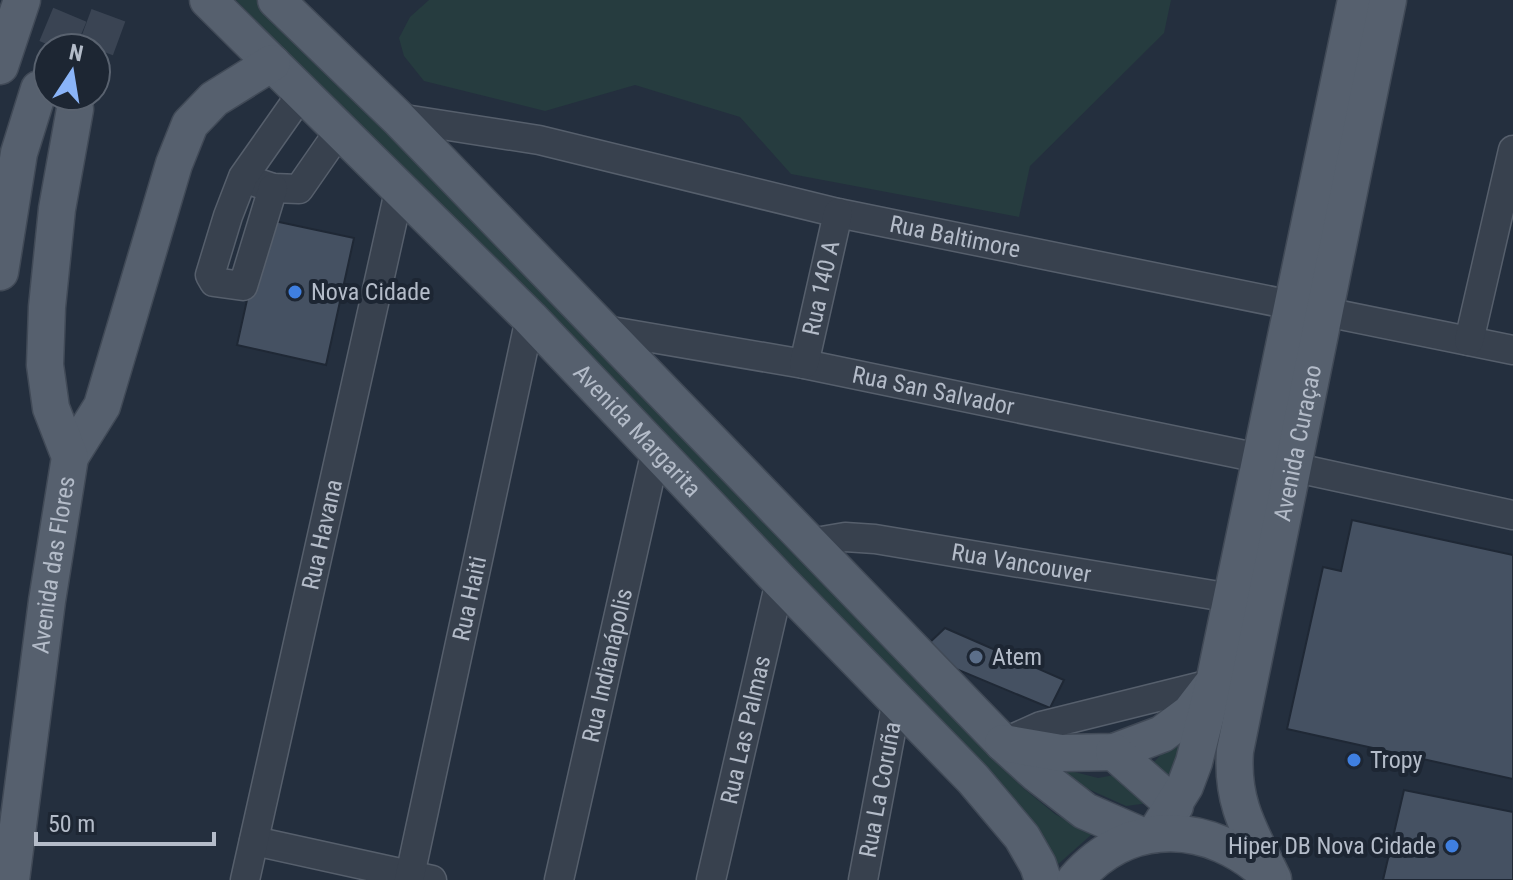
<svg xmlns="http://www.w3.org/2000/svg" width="1513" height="880" font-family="'Roboto Condensed',sans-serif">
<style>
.green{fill:#263c3f}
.building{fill:#455162;stroke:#1f2835;stroke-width:2}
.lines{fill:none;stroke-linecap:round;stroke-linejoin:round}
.major-tunnel{stroke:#3a4453;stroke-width:36;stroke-dasharray:36 18;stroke-linecap:butt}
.minor-casing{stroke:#565f6c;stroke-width:31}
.major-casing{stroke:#414a57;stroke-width:39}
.minor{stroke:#38414e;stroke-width:28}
.major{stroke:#56606e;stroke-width:36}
.shop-dot{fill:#3f7fe0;stroke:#1d2633;stroke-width:3}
.service-dot{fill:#5c6f8a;stroke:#1d2633;stroke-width:3}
.labels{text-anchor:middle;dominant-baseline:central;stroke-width:8;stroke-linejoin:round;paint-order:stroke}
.street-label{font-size:24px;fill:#b4bcc9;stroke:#1d2633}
.poi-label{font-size:24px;fill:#b4bcc9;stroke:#1d2633;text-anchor:start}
</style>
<rect width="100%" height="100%" fill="#242f3e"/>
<g class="green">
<polygon points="236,0 260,0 766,518 1022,787 1055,814 1092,834 1055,867 902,685"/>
<polygon points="429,0 1171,0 1164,33 1030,166 1019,217 791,174 740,117 635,85 545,111 424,81 404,56 399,38 410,17"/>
<polygon points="1182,733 1176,773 1156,802 1126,806 1077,784 1059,768 1098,778 1140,770 1155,761"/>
</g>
<g class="building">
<polygon points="265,219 354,238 326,365 237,345"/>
<polygon points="1352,520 1513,555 1513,779 1287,729 1323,567 1341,571"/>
<polygon points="945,628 1064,680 1050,708 956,669 927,645"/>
<polygon points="1404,790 1513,812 1513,880 1383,880"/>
</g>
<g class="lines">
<g class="major-tunnel">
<polyline points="56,48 76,0"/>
<polyline points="96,49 114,0"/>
</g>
<g class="minor-casing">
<g id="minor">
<path id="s1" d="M398,118L539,140L838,213L1513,350"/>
<polyline points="255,182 273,188 299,189 340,130"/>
<polyline points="273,188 243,286 214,282 210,275 228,216 243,177 302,93"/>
<path id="s2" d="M605,330L804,364L1259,458"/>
<polyline points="1469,341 1513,150"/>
<path id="s3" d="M804,364L838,213"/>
<polyline points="1292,467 1513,515"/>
<path id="s4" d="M810,543L845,537L875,539L1231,598"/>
<polyline points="1003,743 1041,726 1214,683"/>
<polyline points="254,841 432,880"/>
<path id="s5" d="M245,880L400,187"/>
<path id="s6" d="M409,880L530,318"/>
<path id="s7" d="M559,880L656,450"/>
<path id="s8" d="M711,880L780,581"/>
<path id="s9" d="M863,880L897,700"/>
</g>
</g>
<g class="major-casing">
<g id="major">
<path id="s10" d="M208,0L530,318L780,581L973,779L1022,837L1038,865L1043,880"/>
<polyline points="276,0 398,118 1003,743 1036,773 1085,811 1142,836"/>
<polyline points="0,66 22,0"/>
<polyline points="0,272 19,153 39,89"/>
<polyline points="70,457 102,406 174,164 190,124 214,99 272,63"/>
<polyline points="1003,743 1061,753 1114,752 1162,734 1190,713 1210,687"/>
<polyline points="1114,752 1175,806"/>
<polyline points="1155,834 1185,786 1194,762 1214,683 1356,0"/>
<path id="s11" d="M1273,879C1251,833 1231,804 1235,751L1388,0"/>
<path id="s12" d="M11,880L47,601L70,457L51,408L45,365L47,307L57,209L75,109"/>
<path d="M1075,880C1130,816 1211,821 1269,876"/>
</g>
</g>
<use href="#minor" class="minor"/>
<use href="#major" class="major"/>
</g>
<g class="shop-dot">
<circle cx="295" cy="292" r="8"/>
<circle cx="1354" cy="760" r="8"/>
<circle cx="1452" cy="846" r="8"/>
</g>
<circle class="service-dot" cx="976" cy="657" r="8"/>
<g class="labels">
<g class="street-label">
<text stroke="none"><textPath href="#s1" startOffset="570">Rua Baltimore</textPath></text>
<text stroke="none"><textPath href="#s3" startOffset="78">Rua 140 A</textPath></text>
<text stroke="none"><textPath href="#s2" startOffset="334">Rua San Salvador</textPath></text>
<text stroke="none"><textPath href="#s10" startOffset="608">Avenida Margarita</textPath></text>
<text stroke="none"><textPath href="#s11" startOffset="450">Avenida Curaçao</textPath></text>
<text stroke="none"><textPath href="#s5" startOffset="354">Rua Havana</textPath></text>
<text stroke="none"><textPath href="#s4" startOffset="214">Rua Vancouver</textPath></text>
<text stroke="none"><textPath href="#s12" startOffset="318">Avenida das Flores</textPath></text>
<text stroke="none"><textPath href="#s6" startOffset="288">Rua Haiti</textPath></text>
<text stroke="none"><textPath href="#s7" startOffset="220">Rua Indianápolis</textPath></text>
<text stroke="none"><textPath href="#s8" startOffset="154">Rua Las Palmas</textPath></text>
<text stroke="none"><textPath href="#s9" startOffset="92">Rua La Coruña</textPath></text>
</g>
<g class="poi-label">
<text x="311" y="292">Nova Cidade</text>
<text x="992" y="657">Atem</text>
<text x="1370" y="760">Tropy</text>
<text x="1436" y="846" text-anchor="end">Hiper DB Nova Cidade</text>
</g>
</g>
<g transform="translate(72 72) rotate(12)"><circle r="38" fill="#1d2633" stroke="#59626f" stroke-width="2"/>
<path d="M0-6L14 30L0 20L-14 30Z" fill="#8ab4f8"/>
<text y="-12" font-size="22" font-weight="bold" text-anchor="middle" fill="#b4bcc9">N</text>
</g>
<path d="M36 832v12h178v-12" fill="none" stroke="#b4bcc9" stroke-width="4"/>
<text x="48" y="832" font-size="24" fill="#b4bcc9" stroke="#1d2633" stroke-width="6" paint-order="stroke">50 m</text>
</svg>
